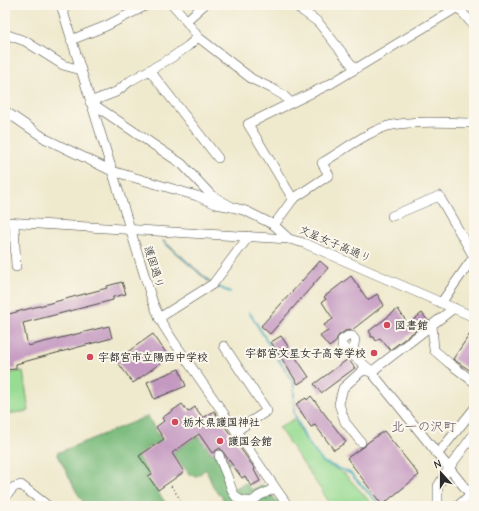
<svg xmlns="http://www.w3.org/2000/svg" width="479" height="511" font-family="'Comic Neue','Klee One',sans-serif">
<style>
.green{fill:#98db93;stroke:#62835f}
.forest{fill:#7abb7d;stroke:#527354}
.water{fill:#3ca9bb;stroke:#346a73}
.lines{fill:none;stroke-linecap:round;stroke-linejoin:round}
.stream{stroke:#3ca9bb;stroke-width:2}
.building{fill:#c499c1}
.minor-casing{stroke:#484843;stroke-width:10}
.path{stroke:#484843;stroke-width:1.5;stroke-dasharray:1 3;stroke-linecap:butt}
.minor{stroke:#fff;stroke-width:9}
.poi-dot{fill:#d1495b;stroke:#fbf7ec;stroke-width:1.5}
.labels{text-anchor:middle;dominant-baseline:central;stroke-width:4;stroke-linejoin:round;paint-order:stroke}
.street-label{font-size:11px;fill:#2b2b2b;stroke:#fbf7ec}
.poi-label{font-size:11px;font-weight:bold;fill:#2b2b2b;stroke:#fbf7ec;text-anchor:start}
.quarter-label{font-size:13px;fill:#615260;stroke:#fbf7ec}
</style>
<rect width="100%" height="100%" fill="#fbf7ec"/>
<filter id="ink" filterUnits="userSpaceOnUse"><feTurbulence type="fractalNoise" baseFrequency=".025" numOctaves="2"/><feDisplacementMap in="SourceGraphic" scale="8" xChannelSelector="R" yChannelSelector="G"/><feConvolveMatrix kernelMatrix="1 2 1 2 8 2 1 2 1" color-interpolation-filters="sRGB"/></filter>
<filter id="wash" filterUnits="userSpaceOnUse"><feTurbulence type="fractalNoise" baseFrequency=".012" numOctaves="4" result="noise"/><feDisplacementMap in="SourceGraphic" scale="16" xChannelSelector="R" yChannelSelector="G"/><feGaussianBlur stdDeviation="0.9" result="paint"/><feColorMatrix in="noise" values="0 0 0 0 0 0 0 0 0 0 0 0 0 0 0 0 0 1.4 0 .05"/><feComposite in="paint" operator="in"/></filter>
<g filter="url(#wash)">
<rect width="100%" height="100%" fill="#efe9cd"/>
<g class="green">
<polygon points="23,371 29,411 5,414 5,374"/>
<polygon points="294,419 306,440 323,462 345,474 374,506 332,506 279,428"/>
</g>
<polygon class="forest" points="148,416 158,435 172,453 198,436 212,454 221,450 230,463 226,467 232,489 246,483 251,490 263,485 281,506 227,506 222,497 214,489 206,469 197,476 190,475 175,456 169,460 155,443 137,456 150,474 146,476 165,502 162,506 86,506 76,491 57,453"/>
<polygon class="water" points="163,240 211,282 210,283 163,242"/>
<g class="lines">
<g class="stream">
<polyline points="218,287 230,292"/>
<polyline points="249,312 294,384 294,413 306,440 323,462 350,473 381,506"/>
</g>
</g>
<g id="blocks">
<g class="building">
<polygon points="320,261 328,268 270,334 261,326"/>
<polygon points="351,276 368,300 377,294 384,305 352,330 345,331 339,335 337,338 336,342 329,347 320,336 328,331 324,325 333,319 322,302 326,299 324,297"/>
<polygon points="122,282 126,294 113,297 113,300 23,323 28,346 109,326 112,338 16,364 16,369 5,370 5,315 107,288 107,286"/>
<polygon points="398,309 408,324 422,313 428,321 390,350 380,338 376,341 374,337 371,337 371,334 369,331"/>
<polygon points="474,328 474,373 453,359"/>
<polygon points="153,334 169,357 133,383 116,360"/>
<polygon points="281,336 309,377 298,384 271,342"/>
<polygon points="348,359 355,368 321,393 314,384"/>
<polygon points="179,369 186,386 154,399 147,382"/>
<polygon points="311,396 346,442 334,450 315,425 311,427 296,404 306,398 307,400"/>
<polygon points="182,404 188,412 195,407 203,418 214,411 255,469 254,470 260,481 251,486 245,476 242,478 220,448 212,453 199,434 172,453 184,472 158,490 148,476 152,474 139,456 164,439 156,427 164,421 162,418"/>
<polygon points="384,431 419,475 382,505 347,458 361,448 364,447 367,443"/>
</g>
</g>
</g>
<g filter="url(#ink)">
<use href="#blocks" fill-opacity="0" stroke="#484843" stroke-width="1"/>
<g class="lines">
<g class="minor-casing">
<g id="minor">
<polyline points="61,5 153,303 163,325 172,339 288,506"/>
<polyline points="173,5 181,14 198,37 252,79 271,88 283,95 291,103"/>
<polyline points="297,5 300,9 318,22 355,69"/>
<polyline points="456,5 474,26"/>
<polyline points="303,11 314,5"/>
<polyline points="186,21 204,5"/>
<polyline points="5,34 25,41 63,65 81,70"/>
<polyline points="71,40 106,26 147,5"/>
<polyline points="150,71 218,158"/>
<polyline points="90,102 182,164 211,195 232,207 246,211 274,225 289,239"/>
<polyline points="90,102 116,92 130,81 171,58 188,46 198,37"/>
<polyline points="5,111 46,139 112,171 197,196 216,204 232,207"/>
<path d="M293,199L329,175L322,163C341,152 372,128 393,125C417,120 449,123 474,123"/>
<polyline points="392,216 439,196 474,257"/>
<polyline points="5,222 289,239 304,243 474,317"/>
<polyline points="14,223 16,267"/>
<polyline points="274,225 293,199 248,124 332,83 458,7"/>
<polyline points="441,303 470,262 474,260"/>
<polyline points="159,318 213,284 249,236"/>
<polyline points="432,325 434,350 449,363 474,382"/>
<polyline points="224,346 267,411 236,431"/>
<polyline points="347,351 353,349 355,340 352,336 348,336 342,340 342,346 369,369 474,499"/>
<polyline points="361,442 345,422 339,404 343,388 363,370 371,372 454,308"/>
<polyline points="436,453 441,450 474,409"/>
<path d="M219,455C221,463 224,468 227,476C233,491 232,503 253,501"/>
<polyline points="5,497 14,487 21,485 48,506"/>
<polyline points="253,506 253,501 259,496 275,488"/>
<polyline points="438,506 438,486 449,468 474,434"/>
<polyline points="458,506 474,491"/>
</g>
</g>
<polyline class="path" points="171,486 185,506"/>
<use href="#minor" class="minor"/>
</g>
</g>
<g class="poi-dot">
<circle cx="387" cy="325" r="4"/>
<circle cx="374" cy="353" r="4"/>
<circle cx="90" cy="357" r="4"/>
<circle cx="175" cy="422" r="4"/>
<circle cx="220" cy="441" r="4"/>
</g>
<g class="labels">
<g class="street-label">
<text transform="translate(335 244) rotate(23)">文星女子高通り</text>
<text transform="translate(154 267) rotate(73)">護国通り</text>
</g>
<g class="poi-label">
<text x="395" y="325">図書館</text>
<text x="366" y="353" text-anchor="end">宇都宮文星女子高等学校</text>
<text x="98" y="357">宇都宮市立陽西中学校</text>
<text x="183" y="422">栃木県護国神社</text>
<text x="228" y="441">護国会館</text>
</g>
<g class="quarter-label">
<text x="424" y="426">北一の沢町</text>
</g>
</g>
<rect width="479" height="511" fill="none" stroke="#fbf7ec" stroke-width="20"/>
<g transform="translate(441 473) rotate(339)" stroke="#fbf7ec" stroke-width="3" paint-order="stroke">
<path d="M0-3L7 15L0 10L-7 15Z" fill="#2b2b2b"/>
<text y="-6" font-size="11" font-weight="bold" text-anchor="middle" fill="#2b2b2b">N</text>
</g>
</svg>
